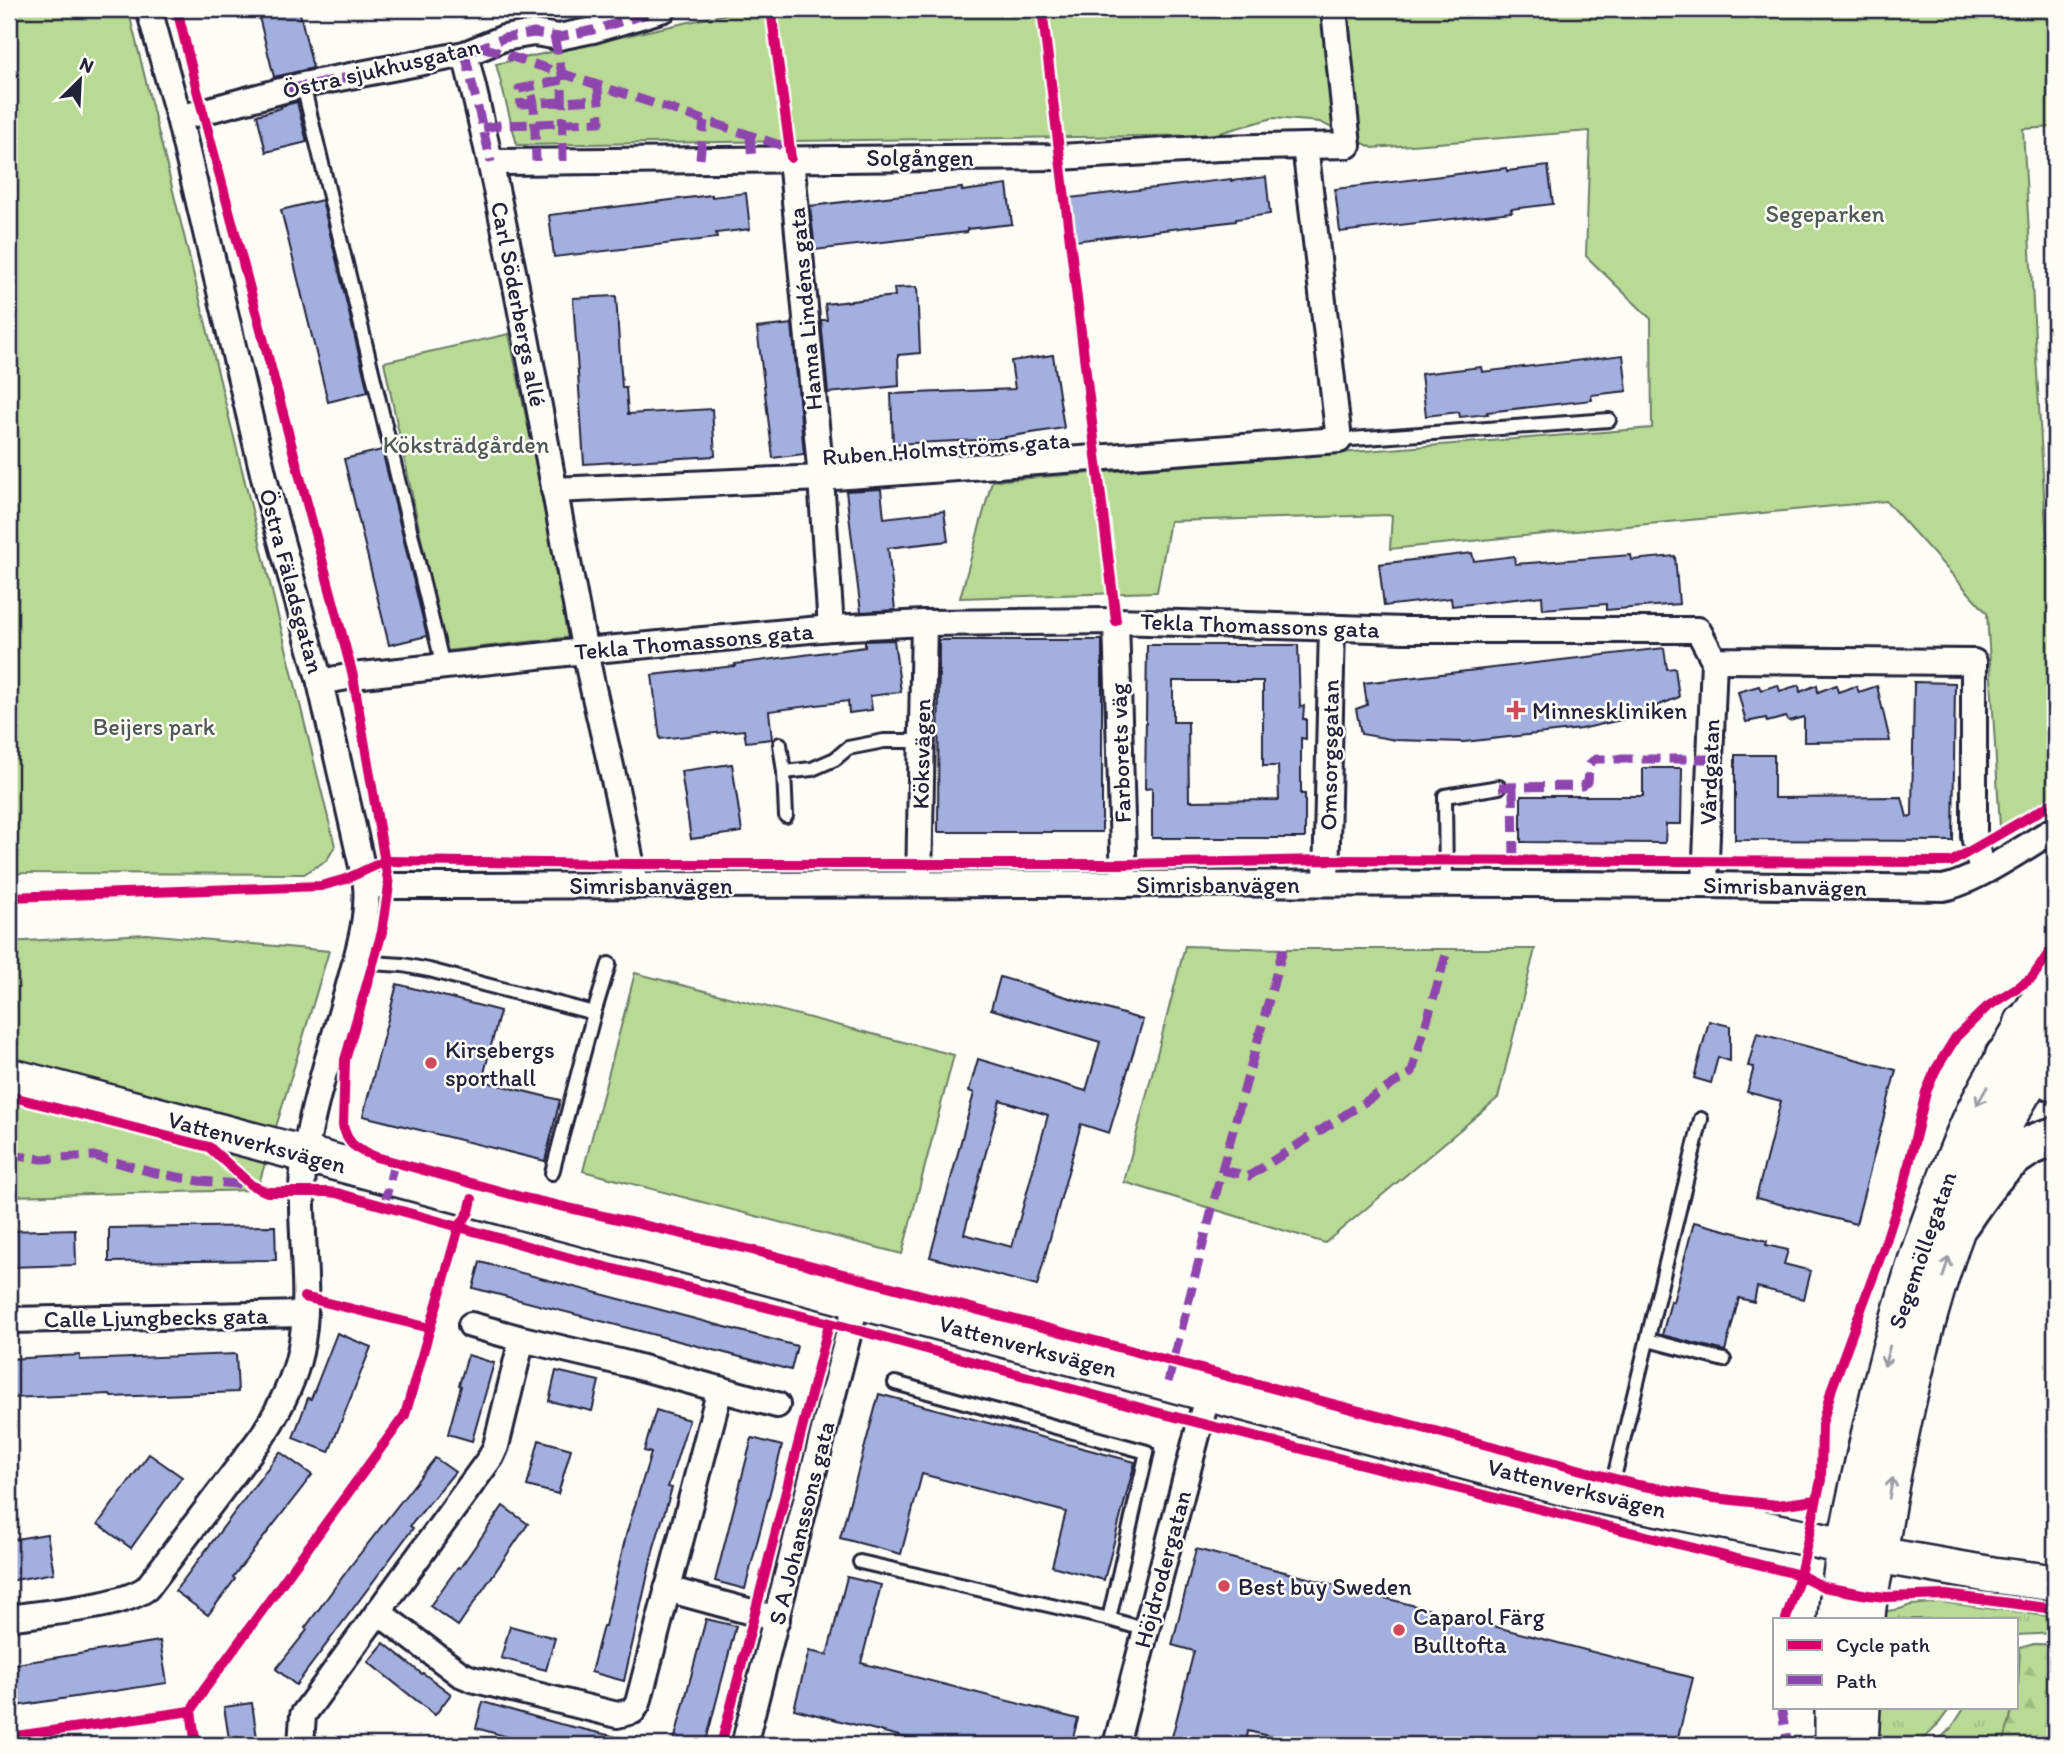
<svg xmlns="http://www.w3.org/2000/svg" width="2064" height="1754" font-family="Itim,sans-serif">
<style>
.grass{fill:url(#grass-tufts);stroke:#6d7e68;stroke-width:2}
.forest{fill:url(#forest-firs);stroke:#6d7e68;stroke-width:2}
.green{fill:#b8da94;stroke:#6d7e68;stroke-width:2}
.building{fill:#a3afdf;stroke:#22223b;stroke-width:2;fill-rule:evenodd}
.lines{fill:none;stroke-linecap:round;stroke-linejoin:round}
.lane-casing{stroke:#22223b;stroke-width:18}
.street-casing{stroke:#22223b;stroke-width:30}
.secondary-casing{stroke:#22223b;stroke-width:40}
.highway-casing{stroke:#22223b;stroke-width:44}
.lane{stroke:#fdfcf7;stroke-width:12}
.street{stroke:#fdfcf7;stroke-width:24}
.secondary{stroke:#fdfcf7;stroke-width:35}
.highway{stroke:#fdfcf7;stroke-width:38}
.quiet{stroke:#8e44ad;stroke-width:9;stroke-dasharray:18 9;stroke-linecap:butt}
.cycleway-casing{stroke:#fdfcf7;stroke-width:15}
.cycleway{stroke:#d6006c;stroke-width:10}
.oneway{stroke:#9a9aa2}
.poi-dot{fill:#d1495b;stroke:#fdfcf7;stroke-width:2.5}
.labels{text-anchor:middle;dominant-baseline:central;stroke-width:5;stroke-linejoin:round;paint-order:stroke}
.street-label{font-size:24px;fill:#22223b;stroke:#fdfcf7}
.park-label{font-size:24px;fill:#4f5956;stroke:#fdfcf7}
.poi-label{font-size:24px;fill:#22223b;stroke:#fdfcf7;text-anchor:start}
</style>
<defs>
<pattern id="grass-tufts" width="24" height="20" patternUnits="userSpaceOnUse" patternTransform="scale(1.75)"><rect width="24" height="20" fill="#b8da94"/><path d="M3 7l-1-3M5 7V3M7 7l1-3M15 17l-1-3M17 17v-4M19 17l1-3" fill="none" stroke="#9ebb80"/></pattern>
<pattern id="forest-firs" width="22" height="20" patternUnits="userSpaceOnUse" patternTransform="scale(1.75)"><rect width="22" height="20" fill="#b8da94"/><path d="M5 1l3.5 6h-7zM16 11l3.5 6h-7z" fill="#9ebb80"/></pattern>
</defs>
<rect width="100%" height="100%" fill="#fdfcf7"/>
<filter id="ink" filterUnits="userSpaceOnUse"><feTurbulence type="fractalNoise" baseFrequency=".0143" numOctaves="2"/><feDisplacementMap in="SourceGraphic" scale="14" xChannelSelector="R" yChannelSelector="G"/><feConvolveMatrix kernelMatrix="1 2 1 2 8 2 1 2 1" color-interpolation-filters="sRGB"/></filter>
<g filter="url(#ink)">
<g class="grass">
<polygon points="1940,1602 2055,1617 2055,1633 2017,1635 2017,1619 1881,1619 1881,1612 1900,1609 1911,1605"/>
<polygon points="2034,1644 2055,1645 2055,1745 1934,1745 1952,1727 1965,1707 2017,1707 2017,1650"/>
<path d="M1877,1707H1951C1940,1722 1928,1741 1908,1745C1900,1747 1888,1745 1879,1745Z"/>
</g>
<polygon class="forest" points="2034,1644 2055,1645 2055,1745 2003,1745 2013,1707 2017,1707 2020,1648"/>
<g class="green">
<polygon points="9,9 128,9 335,846 327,860 304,874 9,873"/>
<polygon points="749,9 2055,9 2055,127 2023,129 2047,545 2055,545 2055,794 2000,827 1987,613 1886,501 1390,549 1392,515 1170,521 1157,592 960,598 992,481 1652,428 1651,319 1586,256 1590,131 1373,148 1320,122 1273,118 1212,135 517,145 496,64"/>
<polygon points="509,334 571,637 445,651 384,362"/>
<polygon points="146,934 329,951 257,1190 9,1196 9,942"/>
<polygon points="1185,946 1283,949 1535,949 1498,1098 1325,1243 1124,1182"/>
<polygon points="635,973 954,1055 902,1254 583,1171"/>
</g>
<g class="building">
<polygon points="257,9 299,9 313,68 274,77"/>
<polygon points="297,102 307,142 266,152 257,115 281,108 281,106"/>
<polygon points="1548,166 1553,204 1511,209 1512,212 1340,232 1335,189 1507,168 1507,171"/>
<polygon points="1266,177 1270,214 1236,219 1236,221 1075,241 1069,198 1231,179 1231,181"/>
<polygon points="1007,185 1012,224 967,229 967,232 815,250 810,206 962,188 962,191"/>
<polygon points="746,193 750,229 716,233 717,238 554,257 549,215 712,195 712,197"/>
<polygon points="322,200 368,392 328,402 281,210"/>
<polygon points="917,287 920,353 898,355 899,386 828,393 821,320 827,320 825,304 895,296 894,288"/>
<polygon points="616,296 622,388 626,388 628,414 712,409 715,456 584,464 573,298"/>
<polygon points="792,324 804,454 773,458 757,328"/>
<polygon points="1053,355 1064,428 999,438 999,439 893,444 891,394 1015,389 1011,361"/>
<polygon points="1623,355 1627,391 1591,395 1592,400 1487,412 1488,414 1460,417 1459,412 1426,416 1421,374 1481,367 1482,372"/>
<polygon points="382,450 427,636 389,645 344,459"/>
<polygon points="881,489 884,518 944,511 948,541 888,548 895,610 861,612 846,491"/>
<polygon points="1472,553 1474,561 1514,556 1515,564 1631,555 1632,560 1675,556 1679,604 1606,610 1606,604 1543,609 1542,596 1452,606 1451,598 1384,606 1379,564"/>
<polygon points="894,640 901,692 870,696 872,710 849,713 848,701 769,711 772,739 746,742 744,730 660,739 652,675 736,666 735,664 865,647 865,641"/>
<polygon points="939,640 1102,640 1102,832 938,832"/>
<path d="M1147,645H1298L1300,707L1304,706L1303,719H1306V739L1301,738V794H1305V838H1152V788L1145,789ZM1173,681H1263V766H1278L1279,800L1189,801L1188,722H1173Z"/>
<polygon points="1664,648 1667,669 1675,668 1679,697 1625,719 1581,729 1464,742 1396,740 1361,734 1356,709 1367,705 1364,683"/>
<polygon points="1914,682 1955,683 1953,841 1735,840 1735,755 1774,755 1774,798 1902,797 1907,817 1912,816"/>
<polygon points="1778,685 1780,691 1799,685 1800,692 1817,685 1818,692 1836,685 1838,692 1856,686 1859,692 1877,686 1890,741 1804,742 1804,717 1789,721 1786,717 1767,722 1766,718 1746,722 1738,692 1759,686 1761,690"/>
<polygon points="732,764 742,832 691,839 681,771"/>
<polygon points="1643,768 1682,768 1681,824 1666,824 1665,843 1521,842 1521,796 1643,796"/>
<path d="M1000,977L1143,1020L1109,1133L1081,1124L1037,1286L930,1257L974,1093L969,1091L978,1059L1086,1091L1100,1042L991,1009ZM1000,1100L1048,1115L1012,1247L964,1234Z"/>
<polygon points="397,984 500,1011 482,1081 560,1100 545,1161 363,1116"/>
<polygon points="1709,1021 1730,1026 1730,1061 1718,1057 1711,1083 1694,1078"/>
<polygon points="1757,1033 1896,1070 1856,1224 1756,1198 1781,1101 1747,1092 1754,1067 1748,1066"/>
<polygon points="1694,1222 1767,1241 1766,1245 1788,1250 1784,1264 1811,1271 1804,1299 1757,1287 1754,1302 1739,1298 1725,1351 1662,1335 1671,1301 1673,1302"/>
<polygon points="275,1226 276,1260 109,1262 109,1228"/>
<polygon points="75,1229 76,1265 9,1267 9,1231"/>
<polygon points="480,1262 797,1346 791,1370 473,1288"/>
<polygon points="337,1333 371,1347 329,1452 293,1438 308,1398 311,1399"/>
<polygon points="236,1354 238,1392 111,1397 110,1394 9,1398 9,1359 80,1355 80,1360"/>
<polygon points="468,1355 494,1363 472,1441 448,1434 461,1386 459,1385"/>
<polygon points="556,1371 599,1381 592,1411 549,1401"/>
<polygon points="879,1394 1135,1462 1104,1580 1052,1566 1066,1512 922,1474 901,1554 840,1538"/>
<polygon points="656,1410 689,1420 668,1487 672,1488 654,1547 624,1681 591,1672 603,1626 605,1626 626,1535 651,1453 644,1451"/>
<polygon points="752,1438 782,1446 745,1589 715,1581"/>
<polygon points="539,1440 571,1449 558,1494 527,1486"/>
<polygon points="280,1452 312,1475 233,1577 235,1579 208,1615 175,1591"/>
<polygon points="149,1454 182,1477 131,1548 98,1524"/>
<polygon points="435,1458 455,1472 410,1526 413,1528 296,1685 276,1669 307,1630 305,1628 352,1564"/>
<polygon points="503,1506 528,1524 458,1626 430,1606 458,1567 460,1568"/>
<polygon points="47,1534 54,1573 9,1581 9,1540"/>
<polygon points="1196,1549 1693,1678 1676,1745 1305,1745 1248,1731 1246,1745 1170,1745 1194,1651 1172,1645"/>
<polygon points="847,1577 881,1585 861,1663 1078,1719 1071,1745 934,1745 794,1709 809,1651 827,1655"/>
<polygon points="706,1619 736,1626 705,1745 673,1745"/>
<polygon points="510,1626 555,1638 546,1670 501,1658"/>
<polygon points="160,1641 167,1683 9,1707 9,1665"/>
<polygon points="384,1643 422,1674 423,1673 451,1694 435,1715 368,1662"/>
<polygon points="483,1702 560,1724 626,1739 626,1745 537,1745 476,1728"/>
<polygon points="252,1703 258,1745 230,1745 224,1707"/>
</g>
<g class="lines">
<g class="lane-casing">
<g id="lane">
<polyline points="303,85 443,666"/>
<polyline points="1339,440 1609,420"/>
<polyline points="780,744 784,772 812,769 835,759 848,748 884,741 921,741"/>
<polyline points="784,772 786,816"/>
<polyline points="1446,884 1445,796 1499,787"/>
<polyline points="355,962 403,965 429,970 594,1013"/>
<polyline points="552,1173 594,1013 609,964"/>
<polyline points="1648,1340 1724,1360"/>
<polyline points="895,1383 1147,1452 1109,1619"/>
<polyline points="1610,1494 1701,1119"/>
<polyline points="860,1562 1109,1619 1147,1630"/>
</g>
</g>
<g class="street-casing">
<g id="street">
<path d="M465,54C512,244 544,438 581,631C597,716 622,800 635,886"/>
<polyline points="179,118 303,85 465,54 504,38 534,33 559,37 593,30 664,9"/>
<polyline points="791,158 821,478 831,628"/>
<polyline points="491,162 1059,157 1220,148 1348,145 1334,9"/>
<polyline points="554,490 821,478 1339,440 1305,146"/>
<polyline points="1116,621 1124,884"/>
<polyline points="320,682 353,676 584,651 831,628 924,623 1116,621 1404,630 1698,630 1714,660 1974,662 1974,836 1982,872"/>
<polyline points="1326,883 1332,627"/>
<path d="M366,884L389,886C907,885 1425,880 1943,888C1975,882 2026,846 2055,829"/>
<polyline points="919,884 924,623"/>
<polyline points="1705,884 1714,660"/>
<polyline points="9,1320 304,1314"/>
<polyline points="471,1325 522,1339 628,1364 777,1405"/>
<polyline points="667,1589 777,1619"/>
<polyline points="378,1612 460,1674 472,1679 617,1715 633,1711 638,1703 720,1389"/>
<path d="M9,1618C45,1612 120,1608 147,1588L263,1435C279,1410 294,1381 300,1352C314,1289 295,1219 305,1155C314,1099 333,1044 348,989C357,955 369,920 366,884L320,682L267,490L179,118L149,9"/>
<polyline points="301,1745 303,1715 491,1457 496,1446 522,1339"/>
<polyline points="744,1745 857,1300"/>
<polyline points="1116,1745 1208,1393"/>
</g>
</g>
<g class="secondary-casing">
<g id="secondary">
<polyline points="9,1076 1581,1492 1808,1538 1878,1555 1993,1575 2055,1583"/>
<path d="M1836,1619C1841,1557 1855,1497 1869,1436C1888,1349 1912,1264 1945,1181C1955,1157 1964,1131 1976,1108C2000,1062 2027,1018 2055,975"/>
<path d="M1867,1619C1868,1597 1873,1578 1878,1557C1882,1538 1885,1518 1888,1499C1908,1391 1936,1268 1982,1168C2001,1127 2026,1086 2051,1048"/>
<polyline points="1833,1745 1833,1707"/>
<polyline points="1860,1745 1862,1707"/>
</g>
</g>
<g class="highway-casing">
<g id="highway">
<polyline points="2024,1023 2055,1043"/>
<polyline points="2005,1056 2055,1082"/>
<path d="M1960,1222C1985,1185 2009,1147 2055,1137"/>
</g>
</g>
<use href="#lane" class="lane"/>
<use href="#street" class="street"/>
<use href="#secondary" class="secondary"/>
<use href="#highway" class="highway"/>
<g class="quiet">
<polyline points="554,36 562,74 563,161"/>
<polyline points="482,47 789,148"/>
<polyline points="465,54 491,162"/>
<polyline points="562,80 519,89 521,104 599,100"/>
<polyline points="288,89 465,54 504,38 534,33 559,37 593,30 664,9"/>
<polyline points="532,95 534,103 536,161"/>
<polyline points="483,128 501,125 600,122 598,86"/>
<polyline points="750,136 752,159"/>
<polyline points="700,159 704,121"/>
<path d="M1499,787L1582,786L1588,782C1590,772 1585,764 1596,759H1710"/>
<polyline points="1513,787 1514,862"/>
<polyline points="9,1155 42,1159 94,1156 151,1172 199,1181 251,1185"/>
<polyline points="1222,1170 1249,1176 1412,1072 1448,948"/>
<polyline points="384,1206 394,1163"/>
<polyline points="1168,1382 1222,1170 1283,949"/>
<polyline points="1781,1707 1788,1745"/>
</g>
<g class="cycleway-casing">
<g id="cycleway">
<polyline points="177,9 197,90 353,676 389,886 382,932 345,1060 343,1126 347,1137 352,1144 360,1150 376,1157 521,1197 752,1250 1638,1485 1714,1498 1777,1505 1816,1500"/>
<polyline points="771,9 791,158"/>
<polyline points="1042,9 1116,621"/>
<polyline points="9,897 321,886 346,879 385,861 632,864 1123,864 1327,860 1951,862 2055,802"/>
<polyline points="9,1096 209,1147 251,1185 267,1192 327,1192 337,1193 574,1259 850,1328 1152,1411 1800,1575 1824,1587 1868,1595 1886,1597 1946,1595 2055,1609"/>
<polyline points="304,1297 430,1328"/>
<polyline points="1786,1619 1800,1575 1821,1480 1822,1424 1832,1388 1884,1247 1904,1185 1926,1092 1936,1069 1956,1037 1987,1007 2032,978 2055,944"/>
<polyline points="9,1737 191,1711"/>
<polyline points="196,1745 191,1711 204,1690 405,1415 459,1227 469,1212 472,1199"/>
<polyline points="721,1745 829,1324"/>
</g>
</g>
<use href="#cycleway" class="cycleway"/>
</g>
<defs><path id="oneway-shaft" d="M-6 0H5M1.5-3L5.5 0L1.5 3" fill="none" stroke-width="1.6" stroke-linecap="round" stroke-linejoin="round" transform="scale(1.75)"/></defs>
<g class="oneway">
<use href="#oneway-shaft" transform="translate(1982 1096) rotate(119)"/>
<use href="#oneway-shaft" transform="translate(1946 1267) rotate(-73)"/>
<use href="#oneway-shaft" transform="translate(1887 1356) rotate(105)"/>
<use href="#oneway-shaft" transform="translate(1891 1488) rotate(-80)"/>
</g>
</g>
<g class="poi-dot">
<path d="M1512.5 699.5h7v7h7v7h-7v7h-7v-7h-7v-7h7z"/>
<circle cx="431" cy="1063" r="7"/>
<circle cx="1224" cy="1586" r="7"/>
<circle cx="1399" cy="1630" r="7"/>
</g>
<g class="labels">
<g class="street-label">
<text transform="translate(381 68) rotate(-13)">Östra sjukhusgatan</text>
<text x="920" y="157">Solgången</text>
<text transform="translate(519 304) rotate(79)">Carl Söderbergs allé</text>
<text transform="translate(805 309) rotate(-95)">Hanna Lindéns gata</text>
<text transform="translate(946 448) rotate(-4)">Ruben Holmströms gata</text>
<text transform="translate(292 581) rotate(75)">Östra Fäladsgatan</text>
<text transform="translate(1260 625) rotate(2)">Tekla Thomassons gata</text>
<text transform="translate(694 641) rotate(-5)">Tekla Thomassons gata</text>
<text transform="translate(1120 753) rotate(-92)">Farborets väg</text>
<text transform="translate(921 754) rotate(-89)">Köksvägen</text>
<text transform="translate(1329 755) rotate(-89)">Omsorgsgatan</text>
<text transform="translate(1709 772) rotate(-88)">Vårdgatan</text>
<text x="1218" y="884">Simrisbanvägen</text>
<text x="651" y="885">Simrisbanvägen</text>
<text transform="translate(1785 886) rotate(1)">Simrisbanvägen</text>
<text transform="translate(257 1142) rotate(15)">Vattenverksvägen</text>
<text transform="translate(1922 1250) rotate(-71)">Segemöllegatan</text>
<text transform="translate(156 1317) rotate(-1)">Calle Ljungbecks gata</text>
<text transform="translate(1028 1346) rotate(15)">Vattenverksvägen</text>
<text transform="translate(1577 1488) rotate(14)">Vattenverksvägen</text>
<text transform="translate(801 1523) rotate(-76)">S A Johanssons gata</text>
<text transform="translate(1162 1569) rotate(-75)">Höjdrodergatan</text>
</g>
<g class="park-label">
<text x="1825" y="213">Segeparken</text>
<text x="466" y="444">Köksträdgården</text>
<text x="154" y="726">Beijers park</text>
</g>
<g class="poi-label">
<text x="1532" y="710">Minneskliniken</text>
<text x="445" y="1049">Kirsebergs<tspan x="445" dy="28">sporthall</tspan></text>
<text x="1238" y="1586">Best buy Sweden</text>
<text x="1413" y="1616">Caparol Färg<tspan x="1413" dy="28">Bulltofta</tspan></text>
</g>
</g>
<rect width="2064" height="1754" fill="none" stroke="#fdfcf7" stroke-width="35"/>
<rect x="18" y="18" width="2029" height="1719" fill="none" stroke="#22223b" stroke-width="2.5" filter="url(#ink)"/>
<rect x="1773" y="1618" width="245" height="91" fill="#fdfcf7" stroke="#a5a5ac" stroke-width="2"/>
<rect x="1787" y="1640" width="35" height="10" fill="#d6006c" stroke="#a5a5ac" stroke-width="2"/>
<text x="1836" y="1652" font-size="21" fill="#22223b">Cycle path</text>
<rect x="1787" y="1675" width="35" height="10" fill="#8e44ad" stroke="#a5a5ac" stroke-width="2"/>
<text x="1836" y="1688" font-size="21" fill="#22223b">Path</text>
<g transform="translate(80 80) rotate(24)" stroke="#fdfcf7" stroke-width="5" paint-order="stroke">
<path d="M0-5L12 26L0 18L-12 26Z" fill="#22223b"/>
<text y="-10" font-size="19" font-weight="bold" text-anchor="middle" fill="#22223b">N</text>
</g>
</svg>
